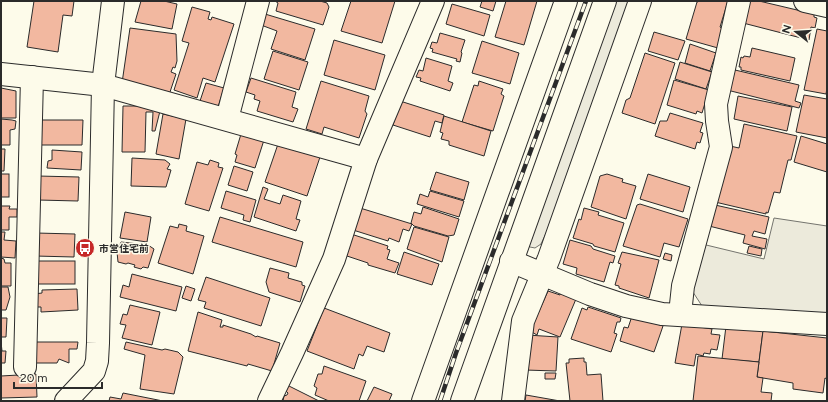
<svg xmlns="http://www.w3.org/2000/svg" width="828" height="402" font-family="Figtree,'Noto Sans JP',sans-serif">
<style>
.parking{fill:#eceadb;stroke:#74746e}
.building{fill:#f2b8a0;stroke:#2b2b2b}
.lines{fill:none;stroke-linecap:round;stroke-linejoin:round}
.minor-casing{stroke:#2b2b2b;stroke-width:24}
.minor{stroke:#fdfbea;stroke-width:22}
.rail-casing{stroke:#2b2b2b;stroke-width:4.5}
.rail{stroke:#fdfbea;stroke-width:3;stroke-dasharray:9;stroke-linecap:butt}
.labels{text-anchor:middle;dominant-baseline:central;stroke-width:3;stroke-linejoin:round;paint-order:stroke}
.poi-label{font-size:10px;font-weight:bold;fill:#2b2b2b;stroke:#fdfbea;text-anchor:start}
</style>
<rect width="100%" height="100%" fill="#fdfbea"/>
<g class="parking">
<polygon points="611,1 633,1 548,229 541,244 535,248 530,247 527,245"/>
<polygon points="774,218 827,226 827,316 702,306 691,289 702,244 764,259"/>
</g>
<g class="building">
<polygon points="34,1 74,1 72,16 63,15 58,52 27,47"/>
<polygon points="141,1 164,1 177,4 172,29 135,22"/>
<polygon points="275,1 320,1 327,3 329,7 323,25 276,11 278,3"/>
<polygon points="351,1 395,1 382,43 341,31"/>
<polygon points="482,1 496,1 493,11 480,7"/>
<polygon points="506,1 537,1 524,45 495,37"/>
<polygon points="700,1 728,1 720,27 723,29 718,48 686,39 697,2"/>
<polygon points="747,1 759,1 814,14 814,17 817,18 815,28 811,27 809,40 743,23"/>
<polygon points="452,4 490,15 484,36 446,24"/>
<polygon points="192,7 210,12 208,19 211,20 212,17 234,24 215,82 203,78 197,98 174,90 189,43 182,41"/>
<polygon points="265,14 315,29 305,60 271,49 277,31 261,25"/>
<polygon points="130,28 176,34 177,61 175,68 173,67 171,72 176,74 169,95 122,83"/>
<polygon points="817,29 827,31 827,88 826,94 804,90"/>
<polygon points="654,32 685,41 678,60 648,51"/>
<polygon points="440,33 465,40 461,52 462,53 460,62 456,61 457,59 432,52 433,49 430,48 432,42 437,43"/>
<polygon points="334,40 385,55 375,90 324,75"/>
<polygon points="482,41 519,53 510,84 472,73"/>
<polygon points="690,44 716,53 710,71 685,63"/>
<polygon points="752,48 795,58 790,81 741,70 741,67 739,67 741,57 743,58 744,56 750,57"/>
<polygon points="273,51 308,62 299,90 264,79"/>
<polygon points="645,53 675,63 655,124 622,113 626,100 630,98"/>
<polygon points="426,58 452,66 448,81 453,83 450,91 420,81 421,78 416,77 419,70 423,71"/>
<polygon points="680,62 712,72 706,89 675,79"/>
<polygon points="735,70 799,85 795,101 801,103 799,108 727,90"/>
<polygon points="251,78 296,92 292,107 298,109 293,122 257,111 260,101 254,99 255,95 246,92"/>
<polygon points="674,80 709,90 702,113 697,111 696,114 667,105"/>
<polygon points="321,81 369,96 365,111 367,114 359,138 324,127 322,134 306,129"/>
<polygon points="479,81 503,89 501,94 504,96 493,131 462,122 474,85 478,86"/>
<polygon points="206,83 224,88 218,107 200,101"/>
<polygon points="1,88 16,91 16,118 1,118"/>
<polygon points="804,95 827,99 827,138 796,132"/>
<polygon points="738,96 792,107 787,131 734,119"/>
<polygon points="400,101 444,115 442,123 435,121 430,137 393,125"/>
<polygon points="123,106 146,106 160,111 155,131 152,131 153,112 146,112 145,152 122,152"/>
<polygon points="670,113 703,123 700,132 703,133 700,143 697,142 695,149 655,136 660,121 667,121"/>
<polygon points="163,114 186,119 179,159 156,154"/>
<polygon points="444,116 491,131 484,156 449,145 449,141 441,139 443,133 440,132"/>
<polygon points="1,119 12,120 16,121 15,129 10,130 10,145 1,145"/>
<polygon points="41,120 83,120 82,145 41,145"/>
<polygon points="744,124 797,136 791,160 788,160 780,193 774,192 768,213 766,212 766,214 715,202 730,146 739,148"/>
<polygon points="241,134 264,140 255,168 235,162 237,155 235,154"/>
<polygon points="801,136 827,144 827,172 794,162"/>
<polygon points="278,144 320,157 307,196 265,182"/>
<polygon points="1,149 5,149 4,171 1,171"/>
<polygon points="52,150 82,152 81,170 47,168 48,161 52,160"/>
<polygon points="132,158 165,160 170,164 167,169 171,170 166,187 131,186"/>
<polygon points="210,160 219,163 218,167 223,168 209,211 185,204 197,162 208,165"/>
<polygon points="234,166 253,172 247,191 228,185"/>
<polygon points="436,172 469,182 464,200 430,190"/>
<rect x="1" y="174" width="8" height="23"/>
<polygon points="607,174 623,179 622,182 636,186 626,219 591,207 600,176"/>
<polygon points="648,174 690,187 683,212 640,199"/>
<polygon points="38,176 79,177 78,201 38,200"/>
<polygon points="263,187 268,189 264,199 280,204 283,195 301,201 296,219 300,220 296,231 254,217"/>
<polygon points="226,191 256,200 250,222 243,220 244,215 221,208"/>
<polygon points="430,191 464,201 459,217 417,204 420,194 428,197"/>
<polygon points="640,204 688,219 679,247 664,243 660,257 623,246 637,205"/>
<polygon points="715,205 769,217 765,234 754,231 752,236 767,239 765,249 743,243 745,235 709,226"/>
<polygon points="1,206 10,206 9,209 17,209 17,217 9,217 9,230 1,230"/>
<polygon points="423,207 459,219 454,235 448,236 414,226 411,223 414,212 421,214"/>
<polygon points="360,208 412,224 409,231 403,229 399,242 389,238 388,241 353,230"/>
<polygon points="584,208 599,212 598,215 624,223 615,252 594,246 593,244 573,238 579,219 581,220"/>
<polygon points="125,212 151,217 147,242 120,238"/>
<polygon points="220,217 303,242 296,267 212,242"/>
<polygon points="179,224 187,226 186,231 204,236 193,274 158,263 170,226 178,228"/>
<polygon points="414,227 449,237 442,262 407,249"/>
<polygon points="1,232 5,232 4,240 16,241 15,258 1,257"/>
<polygon points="36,233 75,234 74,257 35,256"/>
<polygon points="351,234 388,246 387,249 390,250 387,259 399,263 395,273 368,265 368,263 344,255"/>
<polygon points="570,240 591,246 593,249 615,256 613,263 610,262 604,282 576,274 577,268 563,264"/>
<polygon points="121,242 148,245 154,249 148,268 143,267 141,269 134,267 135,265 128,263 126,264 118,262 117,252"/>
<polygon points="749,246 762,249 761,256 747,253"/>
<polygon points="404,252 439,264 432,285 397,274"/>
<polygon points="622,252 659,260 649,298 619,288 619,286 615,285 621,264 618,263"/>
<polygon points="665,253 672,255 671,261 663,259"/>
<polygon points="1,258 4,259 5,263 11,263 11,286 1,286"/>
<rect x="37" y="261" width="38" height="23"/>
<polygon points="270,268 289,273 288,278 302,282 302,285 305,286 300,302 269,292 266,282"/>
<polygon points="132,274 182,287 176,311 120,297 123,285 129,287"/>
<polygon points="206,277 270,298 261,326 204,308 206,302 198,300"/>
<polygon points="186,286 195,289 191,301 182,298"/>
<polygon points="1,287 8,287 10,297 6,310 1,310"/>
<polygon points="77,289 78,310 41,312 41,307 34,307 34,294 42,293 42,290"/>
<polygon points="548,291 560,295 561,292 576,299 560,337 539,329 537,335 530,331"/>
<polygon points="130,305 160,312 152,345 122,338 126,325 120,324 123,314 127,315"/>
<polygon points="588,307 621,318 620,322 617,322 614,333 617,334 611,352 571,339 582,308 587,310"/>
<polygon points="324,308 390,333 384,352 367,346 363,356 359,354 354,369 307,351"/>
<polygon points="198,312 222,320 220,327 223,327 223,325 251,334 256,337 257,336 280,343 272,371 248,364 247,366 188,351"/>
<polygon points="632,316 663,326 654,352 620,341 624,327 628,328"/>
<polygon points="1,318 7,318 6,337 1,337"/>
<polygon points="682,324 712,329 711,334 720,335 717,350 711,349 710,354 704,353 703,356 696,354 694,366 675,363"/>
<polygon points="726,326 763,331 759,362 722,359"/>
<polygon points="763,331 827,338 827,379 825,378 823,393 793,389 793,383 757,377"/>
<polygon points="527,335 558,337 556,371 525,370"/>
<polygon points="1,342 2,351 6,351 5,363 1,363"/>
<polygon points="34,342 78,342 77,349 69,349 69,363 59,359 57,363 33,363"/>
<polygon points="126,342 162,350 165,349 178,352 183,357 174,394 140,389 145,355 124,349"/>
<polygon points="698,356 759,362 757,377 763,378 761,392 772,393 771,401 693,401"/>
<polygon points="584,358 584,362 586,362 587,375 601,374 603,401 570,401 566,363 569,363 569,359"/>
<polygon points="324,366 366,381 359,401 329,401 315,395 317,388 314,386 318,374 322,374"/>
<polygon points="545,373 556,373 555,379 545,379"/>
<polygon points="36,374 37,397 1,398 1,376"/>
<polygon points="287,385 319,401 283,401 284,396 287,395 288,393 285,390"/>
<polygon points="374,387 392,394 389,401 367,401"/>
<polygon points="123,393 163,401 109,401 110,397 121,399"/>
<polygon points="526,395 560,401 525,401"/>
</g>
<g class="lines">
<g class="minor-casing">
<g id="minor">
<polyline points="805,1 827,6"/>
<polyline points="1,74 103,85 366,159"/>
<polyline points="227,119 258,1"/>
<polyline points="511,261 590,294 626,306 662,314 827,324"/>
<polyline points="680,314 683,286 721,147 717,121 716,104 739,1"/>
<polyline points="25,367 32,77"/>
<polyline points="66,401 94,371 97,361 98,343 103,85 113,1"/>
<polyline points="269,401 292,353 334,259 366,159 433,1"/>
<polyline points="423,401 566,1"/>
<polyline points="462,401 605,1"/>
<polyline points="513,401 523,321 549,258 640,1"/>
</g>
</g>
<use href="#minor" class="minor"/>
<g class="rail-casing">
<polyline id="rail" points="440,401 456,353 586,1"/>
</g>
<use href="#rail" class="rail"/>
</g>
<defs>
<g id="bus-disc" transform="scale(1)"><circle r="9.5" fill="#c62828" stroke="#fdfbea"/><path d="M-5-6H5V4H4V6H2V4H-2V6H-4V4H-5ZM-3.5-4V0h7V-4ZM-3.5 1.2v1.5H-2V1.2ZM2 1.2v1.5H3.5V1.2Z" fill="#fff"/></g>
</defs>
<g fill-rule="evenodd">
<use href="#bus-disc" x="85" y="248"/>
</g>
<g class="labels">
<g class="poi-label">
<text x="99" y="248">市営住宅前</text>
</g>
</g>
<rect width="828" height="402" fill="none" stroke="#2b2b2b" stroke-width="4"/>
<g transform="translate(796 32) rotate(287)" stroke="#fdfbea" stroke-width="3" paint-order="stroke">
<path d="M0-3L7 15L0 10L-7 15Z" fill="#2b2b2b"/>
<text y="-6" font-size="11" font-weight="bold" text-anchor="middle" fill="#2b2b2b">N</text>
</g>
<path d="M14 382v6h88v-6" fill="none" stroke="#2b2b2b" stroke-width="2"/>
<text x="20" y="382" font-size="12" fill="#2b2b2b" stroke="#fdfbea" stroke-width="3" paint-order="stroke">20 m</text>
</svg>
